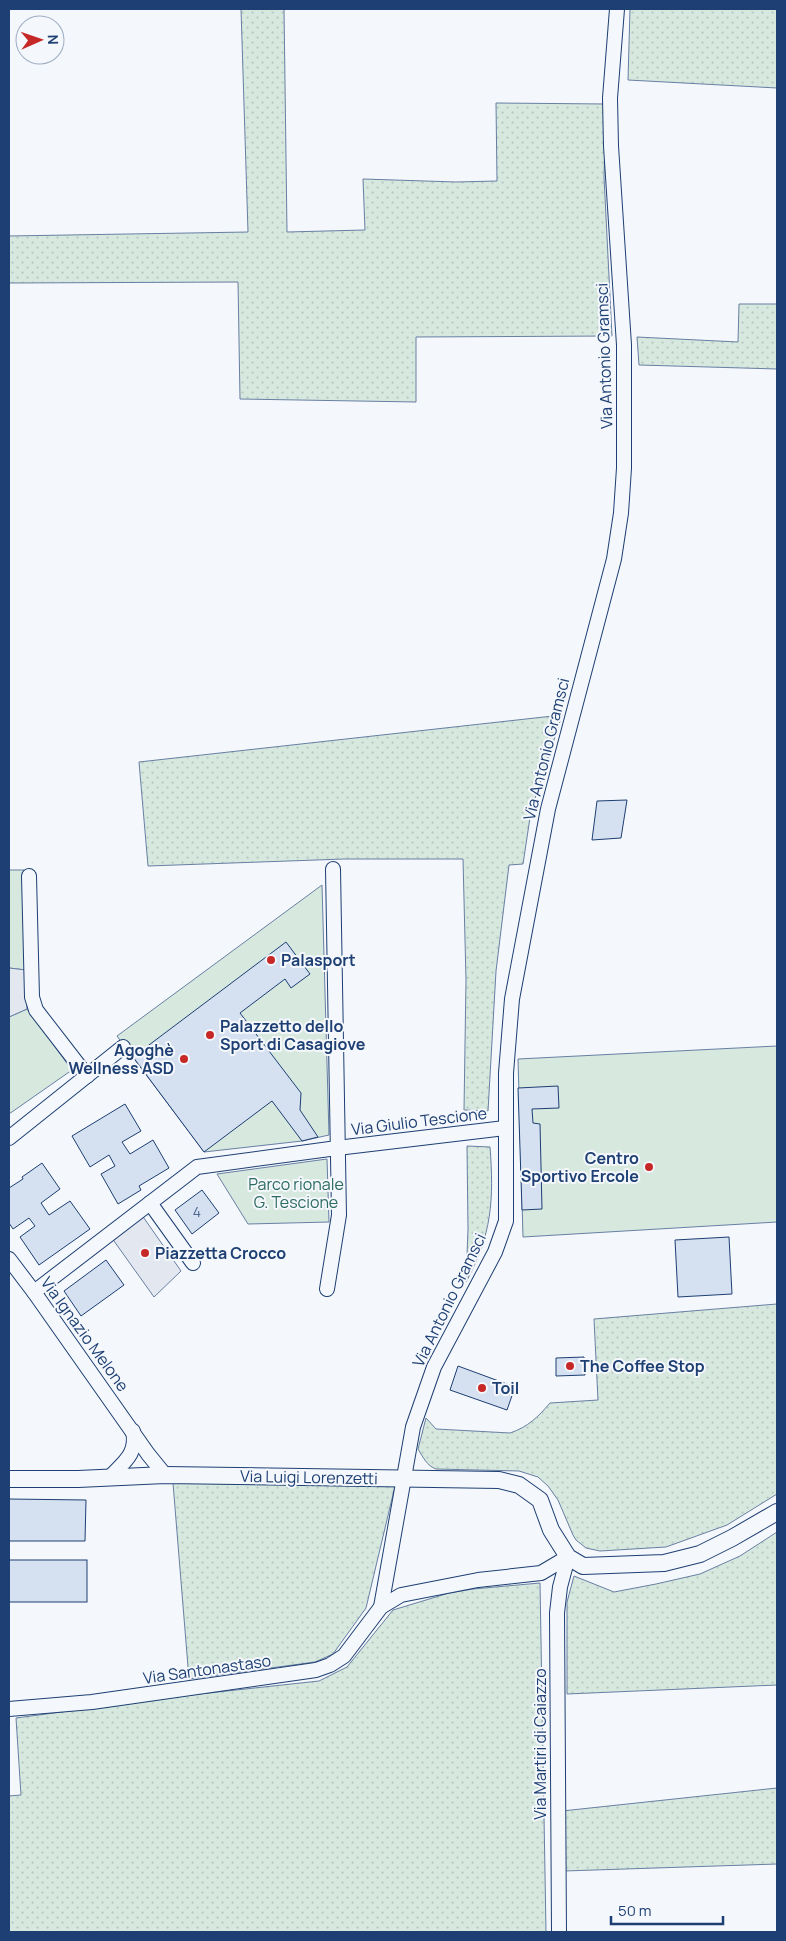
<svg xmlns="http://www.w3.org/2000/svg" width="786" height="1941" font-family="Manrope,sans-serif">
<style>
.grass{fill:url(#grass-dots);stroke:#687fa3}
.park{fill:#d7e8df;stroke:#687fa3}
.parking{fill:#e3e8f0;stroke:#687fa3}
.building{fill:#d5e0f0;stroke:#1d3f73}
.lines{fill:none;stroke-linecap:round;stroke-linejoin:round}
.minor-casing{stroke:#1d3f73;stroke-width:16}
.tertiary-casing{stroke:#1d3f73;stroke-width:18}
.minor{stroke:#f4f7fb;stroke-width:14}
.tertiary{stroke:#f4f7fb;stroke-width:16}
.poi-dot{fill:#c62828;stroke:#f4f7fb;stroke-width:2}
.labels{text-anchor:middle;dominant-baseline:central;stroke-width:4;stroke-linejoin:round;paint-order:stroke}
.number-label{font-size:14px;fill:#4b6792}
.street-label{font-size:16px;fill:#1d3f73;stroke:#f4f7fb}
.poi-label{font-size:16px;font-weight:bold;fill:#1d3f73;stroke:#f4f7fb;text-anchor:start}
.park-label{font-size:16px;fill:#2c6c60;stroke:#f4f7fb}
</style>
<defs>
<pattern id="grass-dots" width="8" height="8" patternUnits="userSpaceOnUse" patternTransform="scale(1.25)"><rect width="8" height="8" fill="#d7e8df"/><path d="M2 2h.1M6 6h.1" fill="none" stroke="#b8c8c3" stroke-width="1.8" stroke-linecap="round"/></pattern>
</defs>
<rect width="100%" height="100%" fill="#f4f7fb"/>
<g class="grass">
<polygon points="241,9 284,9 287,232 365,230 363,179 456,182 497,181 496,103 606,104 604,177 612,336 416,337 416,402 240,399 238,282 9,283 9,236 248,232"/>
<polygon points="630,9 777,9 777,88 628,80"/>
<polygon points="739,304 777,304 777,369 639,365 637,337 738,342"/>
<polygon points="562,715 531,811 523,864 509,865 496,971 488,1111 464,1110 466,980 463,859 344,859 148,866 139,762"/>
<path d="M467,1146L490,1147C494,1199 492,1235 466,1282L468,1229Z"/>
<path d="M777,1304V1494L727,1525L666,1547L600,1551L586,1548L576,1540L573,1535L558,1500L548,1486L538,1477L519,1471L436,1469C427,1466 423,1457 418,1449L426,1418L436,1429L510,1433C528,1427 538,1417 550,1403L598,1400L594,1319Z"/>
<polygon points="173,1483 395,1486 366,1608 333,1654 315,1662 189,1679"/>
<polygon points="777,1532 777,1685 567,1694 567,1602 574,1576 614,1592 656,1584 700,1574 740,1556"/>
<polygon points="540,1583 546,1932 9,1932 9,1796 21,1795 16,1718 190,1695 319,1681 347,1667 393,1610 449,1593 473,1589"/>
<polygon points="777,1788 777,1864 564,1871 562,1811"/>
</g>
<g class="park">
<polygon points="9,870 24,870 26,970 9,968"/>
<polygon points="322,885 329,1135 302,1141 204,1152 117,1036"/>
<polygon points="27,1009 72,1070 9,1114 9,1017"/>
<polygon points="777,1046 777,1222 523,1237 518,1059"/>
<polygon points="327,1159 329,1222 248,1224 217,1174"/>
</g>
<g class="parking">
<polygon points="9,968 26,970 27,1009 9,1017"/>
<polygon points="139,1211 181,1271 154,1297 109,1234"/>
</g>
<g class="building">
<polygon points="627,800 621,838 592,840 597,801"/>
<polygon points="286,942 310,974 291,988 285,979 240,1013 301,1093 300,1110 318,1137 302,1141 272,1101 204,1152 133,1057"/>
<polygon points="558,1086 559,1108 532,1109 533,1123 540,1124 542,1209 522,1210 518,1088"/>
<polygon points="125,1104 141,1131 122,1142 130,1154 153,1140 169,1168 139,1186 141,1190 118,1204 101,1174 115,1166 109,1155 90,1167 72,1136"/>
<polygon points="42,1163 60,1189 41,1203 49,1215 70,1201 90,1229 39,1265 20,1237 35,1226 29,1218 13,1229 9,1223 9,1188 23,1179 22,1177"/>
<polygon points="202,1190 219,1213 192,1234 175,1210"/>
<polygon points="729,1237 732,1294 678,1297 675,1240"/>
<polygon points="106,1260 124,1285 81,1316 64,1291"/>
<polygon points="584,1357 585,1375 556,1376 556,1358"/>
<polygon points="458,1366 515,1387 507,1410 450,1390"/>
<polygon points="9,1499 86,1500 85,1541 9,1541"/>
<rect x="9" y="1560" width="78" height="42"/>
</g>
<g class="lines">
<g class="minor-casing">
<g id="minor">
<polyline points="29,876 32,997 36,1010 87,1076"/>
<polyline points="9,1138 123,1047"/>
<polyline points="150,1203 193,1263"/>
<polyline points="9,1259 34,1292 148,1454 165,1475"/>
<polyline points="327,1289 339,1215 333,869"/>
<polyline points="34,1292 197,1167 337,1148 505,1128"/>
<path d="M109,1478C123,1463 138,1454 133,1431"/>
<polyline points="381,1607 413,1427 434,1367 495,1252 506,1221 506,1073 512,999 548,809 614,559 621,513 624,468 624,345 611,146 610,98 617,9"/>
<polyline points="9,1709 92,1702 316,1670 330,1665 344,1656 381,1607 401,1595 478,1580 541,1573 568,1557"/>
<polyline points="559,1932 557,1613 560,1587 568,1557"/>
</g>
</g>
<g class="tertiary-casing">
<polyline id="tertiary" points="9,1479 78,1479 165,1475 499,1480 519,1485 540,1500 551,1530 568,1557 583,1566 664,1563 700,1554 732,1538 777,1512"/>
</g>
<use href="#minor" class="minor"/>
<use href="#tertiary" class="tertiary"/>
</g>
<g class="poi-dot">
<circle cx="271" cy="960" r="5"/>
<circle cx="210" cy="1035" r="5"/>
<circle cx="184" cy="1059" r="5"/>
<circle cx="649" cy="1167" r="5"/>
<circle cx="145" cy="1253" r="5"/>
<circle cx="570" cy="1366" r="5"/>
<circle cx="482" cy="1388" r="5"/>
</g>
<g class="labels">
<g class="number-label">
<text x="197" y="1211">4</text>
</g>
<g class="street-label">
<text transform="translate(604 356) rotate(-92)">Via Antonio Gramsci</text>
<text transform="translate(546 749) rotate(-76)">Via Antonio Gramsci</text>
<text transform="translate(419 1121) rotate(-7)">Via Giulio Tescione</text>
<text transform="translate(449 1300) rotate(-64)">Via Antonio Gramsci</text>
<text transform="translate(85 1334) rotate(54)">Via Ignazio Melone</text>
<text transform="translate(309 1477) rotate(1)">Via Luigi Lorenzetti</text>
<text transform="translate(207 1669) rotate(-8)">Via Santonastaso</text>
<text transform="translate(540 1744) rotate(-90)">Via Martiri di Caiazzo</text>
</g>
<g class="poi-label">
<text x="281" y="960">Palasport</text>
<text x="220" y="1026">Palazzetto dello<tspan x="220" dy="18">Sport di Casagiove</tspan></text>
<text x="174" y="1050" text-anchor="end">Agoghè<tspan x="174" dy="18">Wellness ASD</tspan></text>
<text x="639" y="1158" text-anchor="end">Centro<tspan x="639" dy="18">Sportivo Ercole</tspan></text>
<text x="155" y="1253">Piazzetta Crocco</text>
<text x="580" y="1366">The Coffee Stop</text>
<text x="492" y="1388">Toil</text>
</g>
<g class="park-label">
<text x="296" y="1184">Parco rionale<tspan x="296" dy="18">G. Tescione</tspan></text>
</g>
</g>
<rect width="786" height="1941" fill="none" stroke="#1d3f73" stroke-width="20"/>
<g transform="translate(40 40) rotate(88)"><circle r="24" fill="#f4f7fb" stroke="#9eadc5"/>
<path d="M0-4L9 19L0 12L-9 19Z" fill="#c62828"/>
<text y="-8" font-size="14" font-weight="bold" text-anchor="middle" fill="#1d3f73">N</text>
</g>
<path d="M611 1916v8h112v-8" fill="none" stroke="#1d3f73" stroke-width="2.5"/>
<text x="618" y="1916" font-size="15" fill="#1d3f73" stroke="#f4f7fb" stroke-width="4" paint-order="stroke">50 m</text>
</svg>
